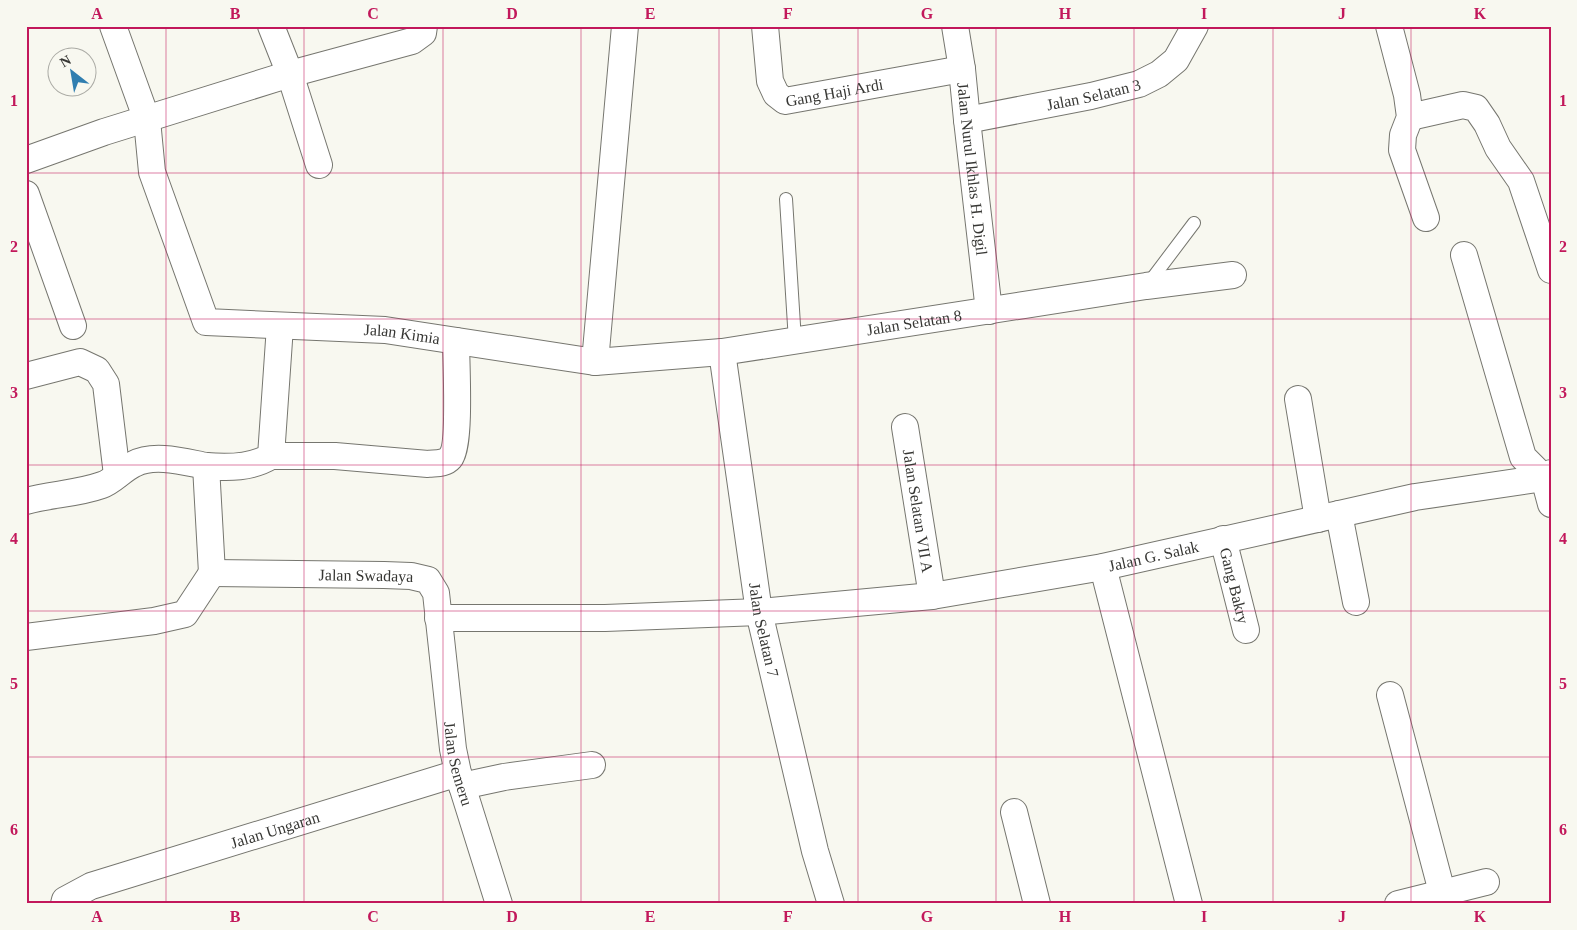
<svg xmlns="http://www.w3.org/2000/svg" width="1577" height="930" font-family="'Times New Roman',serif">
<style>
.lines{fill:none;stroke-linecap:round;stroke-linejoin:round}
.lane-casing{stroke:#76766f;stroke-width:14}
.street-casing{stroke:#76766f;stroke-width:28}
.lane{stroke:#fff;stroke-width:12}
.street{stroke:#fff;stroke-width:26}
.grid{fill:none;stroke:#c2185b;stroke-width:1;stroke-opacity:0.55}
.labels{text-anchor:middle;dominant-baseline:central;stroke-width:5;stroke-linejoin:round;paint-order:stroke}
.street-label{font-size:16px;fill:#373734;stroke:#f8f8f0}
.neatline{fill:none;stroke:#c2185b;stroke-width:2}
.grid-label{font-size:16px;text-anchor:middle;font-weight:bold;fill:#c2185b}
</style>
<rect width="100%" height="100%" fill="#f8f8f0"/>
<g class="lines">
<g class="lane-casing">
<g id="lane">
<polyline points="786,199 795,341"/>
<polyline points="1148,284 1194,223"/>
</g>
</g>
<g class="street-casing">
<g id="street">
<path id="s1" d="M113,26L147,120L152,172L206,322L385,330L595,362L722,352L1146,286L1233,275"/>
<polyline points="271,26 290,74 319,165"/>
<path id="s2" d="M765,26L770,81L776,94L785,101L962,69"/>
<path id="s3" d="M955,26L962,69L967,120L989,311"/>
<polyline points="1389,26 1407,95 1410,117 1403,135 1402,150 1426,218"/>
<polyline points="1410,117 1463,105 1476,108 1487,124 1498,148 1521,181 1551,270"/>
<path id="s4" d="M967,120L1091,96L1139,84L1159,74L1176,60L1195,26"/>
<polyline points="26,160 104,132 290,74 412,41 423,33 424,26"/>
<polyline points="26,194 73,326"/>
<polyline points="1464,255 1523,457 1544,478"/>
<path id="s5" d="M722,352L759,612L815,851L831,904"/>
<polyline points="595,362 625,26"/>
<polyline points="26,376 80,362 97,370 106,384 117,475"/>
<polyline points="1298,399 1318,519"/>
<path id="s6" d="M905,427L932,596"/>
<path d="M271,456H335L428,464C435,463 445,464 450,458C461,446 456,361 456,341"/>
<polyline points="1544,478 1551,504"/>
<path d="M26,501C51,494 77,494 102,485C112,482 123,469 134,464C154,453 185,462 206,466"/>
<polyline points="1339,514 1356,602"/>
<path id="s7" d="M1223,539L1246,630"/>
<polyline points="1103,567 1189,904"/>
<path id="s8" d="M212,573L384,575L411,576L428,580L436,593L453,749L458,773L499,904"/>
<path d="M212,573L206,466C228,468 252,468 271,456L280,326"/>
<path id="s9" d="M438,618H605L759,612L932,596L1103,567L1415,497L1544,478L1551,473"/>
<polyline points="26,637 154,621 185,614 212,573"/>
<polyline points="1390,695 1442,892"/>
<polyline points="462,786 504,777 592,765"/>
<polyline points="1014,812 1037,904"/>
<path id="s10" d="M64,904L65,900L91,886L458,773"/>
<polyline points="1398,904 1486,882"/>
</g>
</g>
<use href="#lane" class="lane"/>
<use href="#street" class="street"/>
</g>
<path class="grid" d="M166,26V904M304,26V904M443,26V904M581,26V904M719,26V904M858,26V904M996,26V904M1134,26V904M1273,26V904M1411,26V904M26,173H1551M26,319H1551M26,465H1551M26,611H1551M26,757H1551"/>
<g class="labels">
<g class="street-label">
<text stroke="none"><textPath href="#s2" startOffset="131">Gang Haji Ardi</textPath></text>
<text stroke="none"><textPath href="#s4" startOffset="129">Jalan Selatan 3</textPath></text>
<text stroke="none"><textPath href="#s3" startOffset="144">Jalan Nurul Ikhlas H. Digil</textPath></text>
<text stroke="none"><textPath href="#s1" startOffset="1025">Jalan Selatan 8</textPath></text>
<text stroke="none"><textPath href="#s1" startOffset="508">Jalan Kimia</textPath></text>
<text stroke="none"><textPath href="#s6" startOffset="85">Jalan Selatan VII A</textPath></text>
<text stroke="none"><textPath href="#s9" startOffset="720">Jalan G. Salak</textPath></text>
<text stroke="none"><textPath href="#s8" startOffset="154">Jalan Swadaya</textPath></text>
<text stroke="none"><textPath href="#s7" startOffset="48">Gang Bakry</textPath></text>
<text stroke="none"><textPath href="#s5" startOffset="281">Jalan Selatan 7</textPath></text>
<text stroke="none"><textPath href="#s8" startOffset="404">Jalan Semeru</textPath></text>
<text stroke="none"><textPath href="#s10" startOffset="226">Jalan Ungaran</textPath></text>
</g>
</g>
<rect width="1577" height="930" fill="none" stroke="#f8f8f0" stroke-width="55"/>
<g transform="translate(72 72) rotate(329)"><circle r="24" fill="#f8f8f0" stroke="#ababa5"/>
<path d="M0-4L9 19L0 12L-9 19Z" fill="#307eb0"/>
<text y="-8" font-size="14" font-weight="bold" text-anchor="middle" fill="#373734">N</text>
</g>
<rect x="28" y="28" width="1522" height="874" class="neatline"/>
<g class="grid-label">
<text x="97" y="19">A</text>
<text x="235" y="19">B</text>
<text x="373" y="19">C</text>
<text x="512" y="19">D</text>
<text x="650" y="19">E</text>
<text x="788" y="19">F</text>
<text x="927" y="19">G</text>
<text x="1065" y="19">H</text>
<text x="1204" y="19">I</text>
<text x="1342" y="19">J</text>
<text x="1480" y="19">K</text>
<text x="14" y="106">1</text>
<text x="1563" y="106">1</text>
<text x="14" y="252">2</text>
<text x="1563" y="252">2</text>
<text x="14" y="398">3</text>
<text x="1563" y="398">3</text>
<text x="14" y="544">4</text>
<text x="1563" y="544">4</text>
<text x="14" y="689">5</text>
<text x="1563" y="689">5</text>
<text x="14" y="835">6</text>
<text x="1563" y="835">6</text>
<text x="97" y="922">A</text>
<text x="235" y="922">B</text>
<text x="373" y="922">C</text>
<text x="512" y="922">D</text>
<text x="650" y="922">E</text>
<text x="788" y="922">F</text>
<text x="927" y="922">G</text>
<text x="1065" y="922">H</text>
<text x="1204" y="922">I</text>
<text x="1342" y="922">J</text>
<text x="1480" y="922">K</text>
</g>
</svg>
